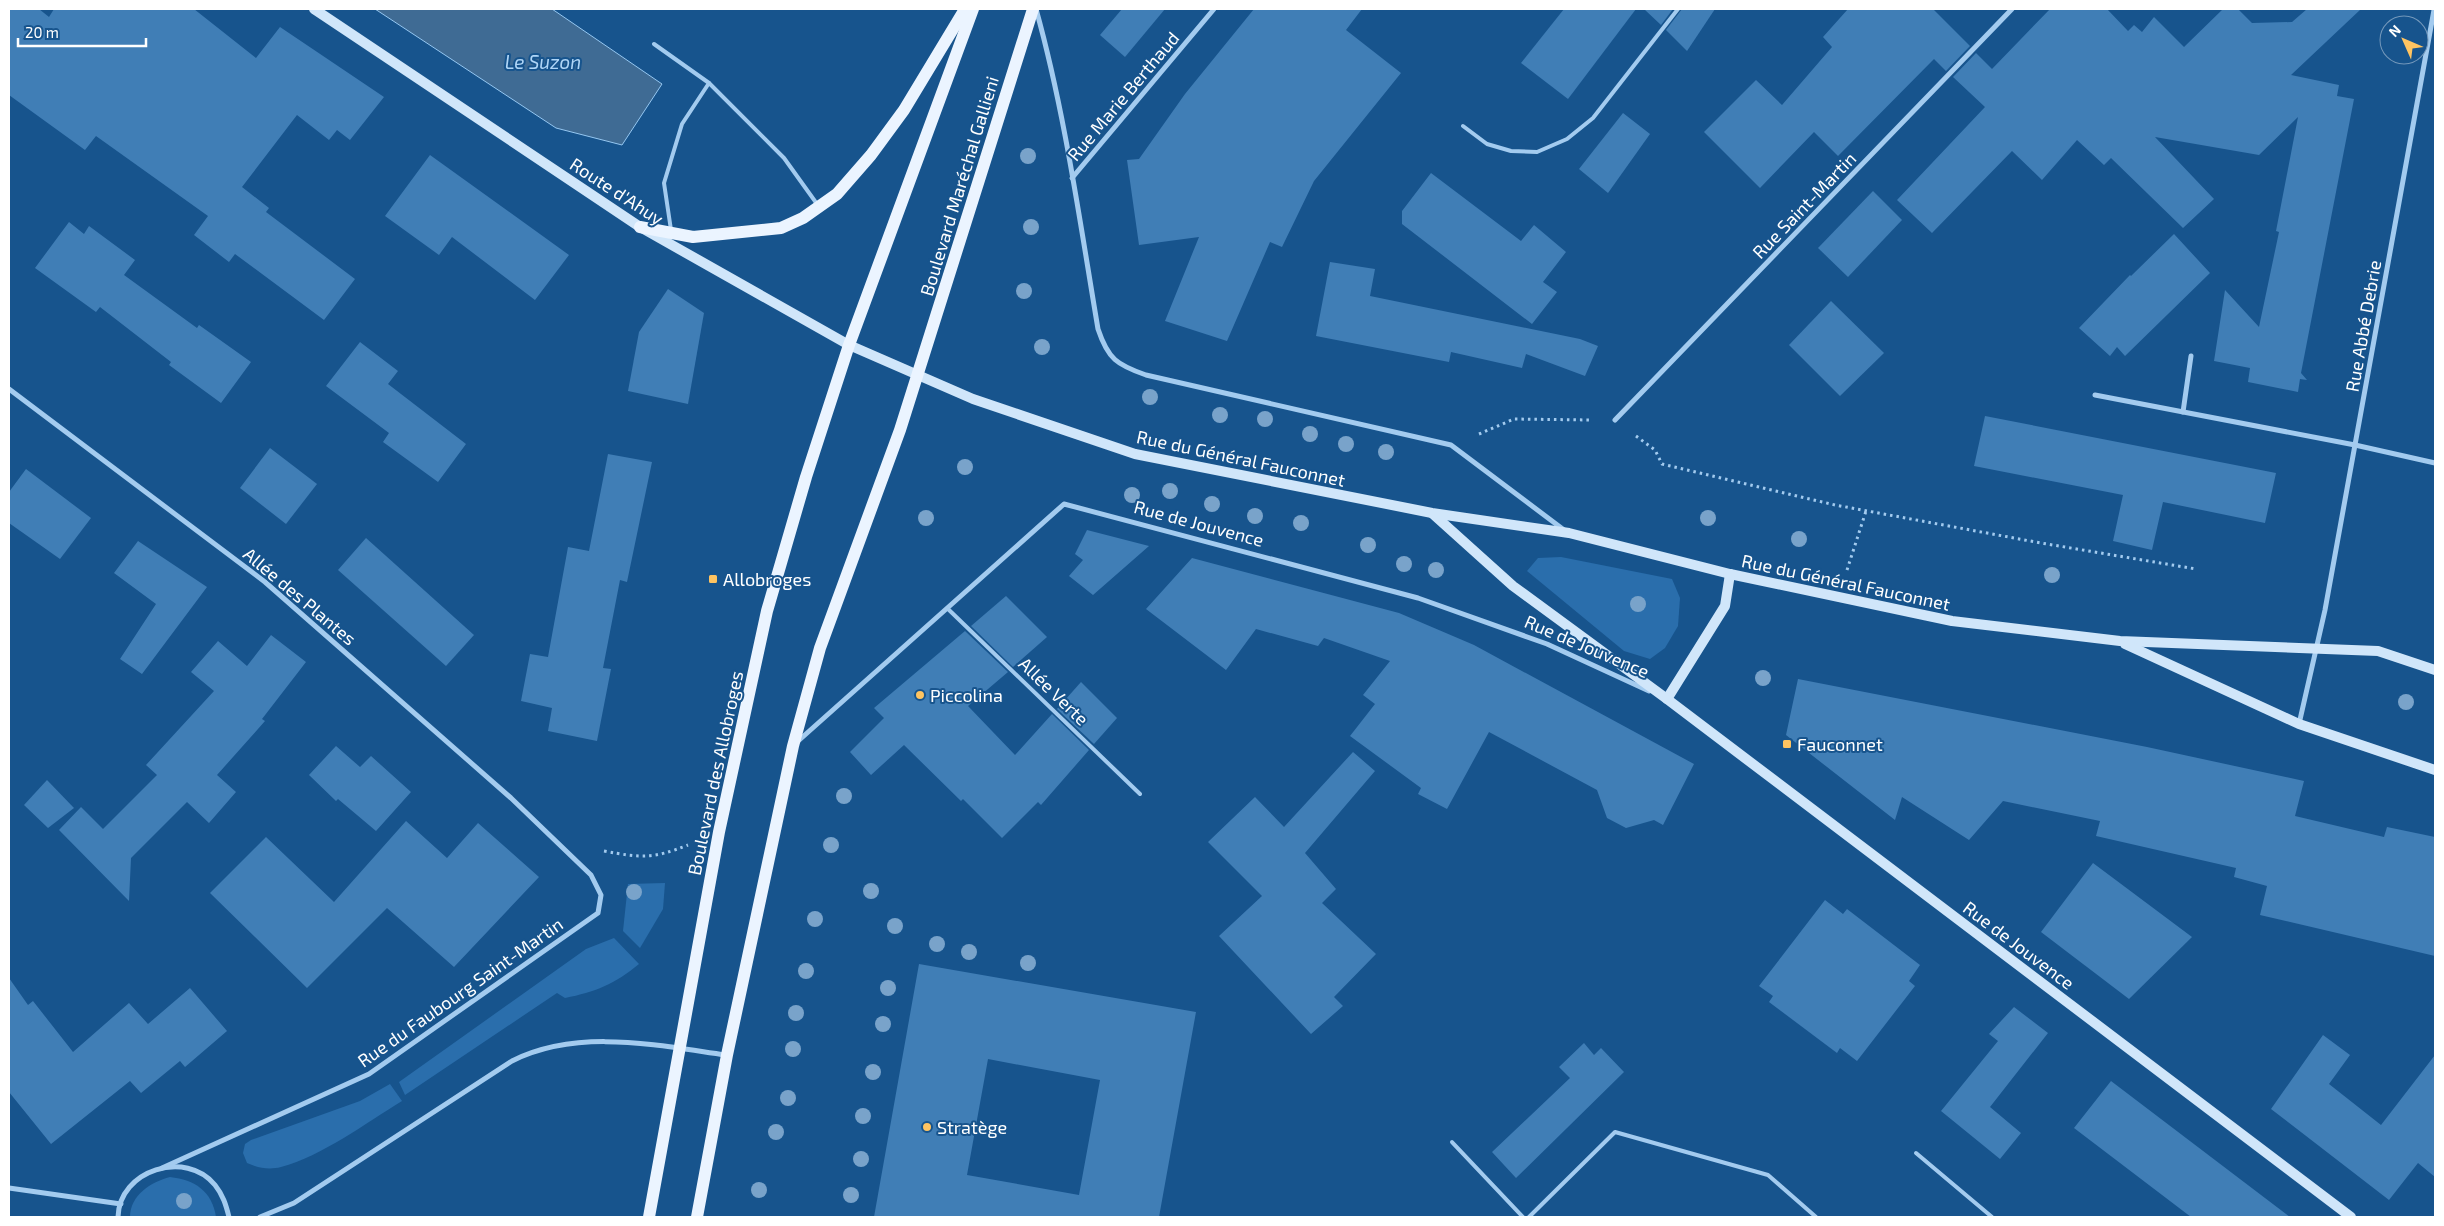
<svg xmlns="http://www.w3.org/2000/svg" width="2444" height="1226" font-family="'Exo 2',sans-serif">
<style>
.green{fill:#2a6eac}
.water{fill:#3f6b94;stroke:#95c7f1}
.building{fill:#407eb6;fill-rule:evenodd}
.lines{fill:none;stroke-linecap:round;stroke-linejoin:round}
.path{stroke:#a3cbef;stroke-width:3;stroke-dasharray:2.5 4;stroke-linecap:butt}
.lane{stroke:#a3cbef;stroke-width:4}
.street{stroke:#a3cbef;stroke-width:5}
.secondary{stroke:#d0e6fa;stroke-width:10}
.primary{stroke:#ebf4ff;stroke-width:12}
.tree{fill:#79a3ca}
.poi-dot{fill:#ffc461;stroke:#17548d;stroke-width:2}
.labels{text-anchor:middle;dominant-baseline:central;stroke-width:4;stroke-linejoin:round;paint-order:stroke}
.street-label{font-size:18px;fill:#fff;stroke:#17548d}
.poi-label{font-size:18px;fill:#fff;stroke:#17548d;text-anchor:start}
.water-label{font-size:19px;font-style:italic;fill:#afd5f6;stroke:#17548d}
</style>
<rect width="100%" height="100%" fill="#17548d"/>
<g class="green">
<polygon points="1561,557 1672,579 1680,598 1678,626 1665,648 1650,659 1624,651 1527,571 1538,558"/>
<polygon points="665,883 663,909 640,948 623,931 628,884"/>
<path d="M614,938L639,964C615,984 595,992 565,998L557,993L405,1095L399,1082L586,949Z"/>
<path d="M390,1084L402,1101C366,1123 322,1156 281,1167C269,1170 258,1168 247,1163L243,1153L245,1144L251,1140L360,1101Z"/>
<path d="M170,1177C195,1180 212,1191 216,1217H130C130,1195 151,1182 170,1177Z"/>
</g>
<polygon class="water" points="375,9 552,9 662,84 622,145 556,128"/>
<g class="building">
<polygon points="9,9 39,9 49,17 54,9 194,9 256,58 280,27 384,97 350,140 337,130 329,140 297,115 242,187 269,208 266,212 355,279 324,320 235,254 229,262 194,235 208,216 96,136 85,150 9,95"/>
<polygon points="1122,9 1165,9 1125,57 1100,35"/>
<polygon points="1254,9 1362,9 1346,30 1401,73 1314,181 1282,247 1270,242 1227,341 1165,321 1199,237 1139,245 1127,160 1139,159 1185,94"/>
<polygon points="1564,9 1636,9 1568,99 1521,63"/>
<polygon points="1644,9 1673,9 1661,25"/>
<polygon points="1682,9 1715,9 1687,51 1666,30"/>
<polygon points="1848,9 1933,9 1970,46 1946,71 1934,59 1838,156 1814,132 1760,188 1704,132 1756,80 1782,105 1832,47 1823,37"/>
<polygon points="2050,9 2107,9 2128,31 2134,25 2142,32 2154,17 2184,47 2223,9 2238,9 2252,23 2292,22 2307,9 2361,9 2291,75 2339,85 2337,96 2354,99 2301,373 2307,380 2300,379 2298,392 2248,382 2250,368 2214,361 2225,290 2259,327 2279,232 2276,231 2298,117 2259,155 2155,137 2214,199 2183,228 2111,158 2104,165 2077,140 2042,180 2012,151 1932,233 1897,200 1985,107 1953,77 1976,53 1992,69"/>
<polygon points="1623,113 1650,134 1608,193 1579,169"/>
<polygon points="430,155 569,255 535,300 452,237 439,255 385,216"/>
<polygon points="1431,173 1521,241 1534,225 1566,252 1543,282 1557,292 1532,324 1402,224 1402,211"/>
<polygon points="1873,191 1902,220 1848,277 1818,248"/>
<polygon points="69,222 84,234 89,226 135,260 124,275 197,328 199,325 251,362 221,403 169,365 171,362 100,307 96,312 35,268"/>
<polygon points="2174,234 2210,273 2125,356 2117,347 2110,356 2079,328 2130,275 2131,276"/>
<polygon points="1330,262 1375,269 1370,296 1580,339 1598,346 1585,376 1526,354 1522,368 1451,352 1449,362 1316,336"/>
<polygon points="668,289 704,313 688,404 628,391 639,332"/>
<polygon points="1831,301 1884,353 1840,396 1789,345"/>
<polygon points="360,342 398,371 388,384 466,444 438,482 383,442 389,433 326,386"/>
<polygon points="1985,416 2276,473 2265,523 2163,502 2152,550 2113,541 2123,495 1974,466"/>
<polygon points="270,448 317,484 286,524 240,488"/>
<polygon points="608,454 652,462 627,582 620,580 603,668 611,669 597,741 548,731 552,708 521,701 530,654 548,657 568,547 589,551"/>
<polygon points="26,469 91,518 60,559 9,523 9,492"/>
<polygon points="1087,530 1149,546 1093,595 1069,576 1083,560 1075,554"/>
<polygon points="366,538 474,635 446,666 338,570"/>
<polygon points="138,541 207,587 142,674 120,659 156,604 114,573"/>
<polygon points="1192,558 1399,613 1474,645 1694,764 1663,825 1654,820 1626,828 1607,818 1597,790 1489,732 1447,809 1418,794 1421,788 1350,736 1375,704 1363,695 1390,661 1324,638 1318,646 1256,629 1226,670 1146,609"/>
<polygon points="1006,596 1047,637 1013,667 971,626"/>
<polygon points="965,631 1008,672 968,706 1015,755 1052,714 1089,750 1041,805 1038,802 1002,838 963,799 961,801 904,745 871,775 850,752 884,718 874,708"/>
<polygon points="271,635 306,662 262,719 265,721 217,775 236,792 209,823 187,802 131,858 129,901 59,830 81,807 103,829 157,775 146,765 214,691 191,672 218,641 247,666"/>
<polygon points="1798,679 2147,747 2304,781 2295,816 2384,837 2387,827 2435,837 2435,956 2260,915 2267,886 2234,877 2236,868 2096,836 2100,821 2003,801 1969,840 1902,797 1895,820 1786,735"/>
<polygon points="1081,682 1117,718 1094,744 1057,709"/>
<polygon points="336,746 360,767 371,756 411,792 376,831 338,799 336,801 309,775"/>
<polygon points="1353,752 1375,771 1305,853 1336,889 1322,903 1376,954 1334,997 1343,1006 1311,1034 1219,936 1262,896 1208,842 1255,797 1284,827"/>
<polygon points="47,780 74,808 48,828 24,805"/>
<polygon points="406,821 447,858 478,823 539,877 454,967 387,908 307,988 210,893 266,837 334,902"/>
<polygon points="2093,863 2192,937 2129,999 2041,932"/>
<polygon points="1825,900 1843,914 1847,909 1920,965 1909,981 1915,986 1857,1061 1840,1048 1837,1053 1769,1002 1773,996 1759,986"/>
<path d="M919,964L1196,1012L1159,1217H874ZM988,1059L1100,1080L1079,1195L967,1175Z"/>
<polygon points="9,978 28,1005 33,1001 73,1052 129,1003 148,1024 190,988 227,1031 185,1067 180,1061 141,1093 130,1081 51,1144 9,1092"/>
<polygon points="2014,1007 2048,1033 1990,1107 2021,1133 2000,1159 1941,1111 1998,1041 1989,1034"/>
<polygon points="2323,1035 2350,1055 2329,1084 2381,1125 2435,1055 2435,1177 2418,1163 2389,1200 2271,1109"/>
<polygon points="1584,1043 1594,1055 1601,1048 1624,1072 1516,1178 1492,1152 1570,1078 1559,1067"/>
<polygon points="2111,1081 2211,1157 2290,1217 2191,1217 2074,1128"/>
</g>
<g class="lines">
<g class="path">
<polyline points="1479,434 1514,419 1590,420"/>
<polyline points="1636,436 1655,450 1662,464 1835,505 2041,543 2196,569"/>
<polyline points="1847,570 1866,511"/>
<path d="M604,851C641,858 653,859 688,845"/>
</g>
<g class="lane">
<polyline points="654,44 709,83 784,158 817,204"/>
<polyline points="1463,126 1487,144 1511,151 1537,152 1567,139 1593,118 1678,9"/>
<polyline points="671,230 664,183 682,124 709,83"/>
<polyline points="948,609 1140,794"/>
<polyline points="1452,1142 1523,1217"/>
<polyline points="1916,1153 1992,1217"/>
<polyline points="1529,1217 1615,1132 1768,1175 1816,1217"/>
</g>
<g class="street">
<path d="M1036,9C1065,113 1080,223 1098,329C1108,359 1117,365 1146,375L1451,445L1564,530"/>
<polyline points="1072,178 1214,9"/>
<polyline points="9,389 265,582 511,798 591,875 601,895 598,913 369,1074 162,1168"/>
<polyline points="2095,395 2355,445 2435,463"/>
<polyline points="2183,412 2191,356"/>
<polyline points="1615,420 2012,9"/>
<polyline points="2299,724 2325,610 2434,10"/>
<polyline points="797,742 1064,504 1418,598 1547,644 1649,691"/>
<polyline points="9,1188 121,1204"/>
<path d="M118,1217C119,1170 186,1149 215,1185C223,1195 226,1205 229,1217"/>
<path d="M260,1217L294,1203L512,1061C578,1028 655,1045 726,1055"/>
</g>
<g class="secondary">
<polyline points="314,9 640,227 849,345 973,399 1135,454 1432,513 1569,533 1730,574 1952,621 2120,641 2378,651 2435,670"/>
<polyline points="1433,514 1513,586 1667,699 2351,1217"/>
<polyline points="2125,644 2299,724 2435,770"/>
<polyline points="1667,699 1725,606 1730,574"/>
</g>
<g class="primary">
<polyline points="640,227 693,237 781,228 803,218 837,194 871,155 904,110 965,9"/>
<polyline points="649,1217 719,832 767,611 806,477 849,345 973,9"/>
<polyline points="697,1217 727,1055 793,746 820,648 900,430 1033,9"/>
</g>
</g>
<g class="tree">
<circle cx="1028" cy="156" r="8"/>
<circle cx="1031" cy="227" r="8"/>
<circle cx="1024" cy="291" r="8"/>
<circle cx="1042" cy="347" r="8"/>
<circle cx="1150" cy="397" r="8"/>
<circle cx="1220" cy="415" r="8"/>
<circle cx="1265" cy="419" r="8"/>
<circle cx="1310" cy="434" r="8"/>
<circle cx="1346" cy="444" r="8"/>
<circle cx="1386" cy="452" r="8"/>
<circle cx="965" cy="467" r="8"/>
<circle cx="1170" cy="491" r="8"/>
<circle cx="1132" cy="495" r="8"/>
<circle cx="1212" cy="504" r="8"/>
<circle cx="1255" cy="516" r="8"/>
<circle cx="926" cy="518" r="8"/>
<circle cx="1708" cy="518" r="8"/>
<circle cx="1301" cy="523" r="8"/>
<circle cx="1799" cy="539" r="8"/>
<circle cx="1368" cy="545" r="8"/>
<circle cx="1404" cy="564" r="8"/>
<circle cx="1436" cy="570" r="8"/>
<circle cx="2052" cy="575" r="8"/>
<circle cx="1638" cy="604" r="8"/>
<circle cx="1763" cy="678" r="8"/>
<circle cx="2406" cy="702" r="8"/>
<circle cx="844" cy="796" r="8"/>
<circle cx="831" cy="845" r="8"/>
<circle cx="871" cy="891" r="8"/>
<circle cx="634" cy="892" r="8"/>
<circle cx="815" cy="919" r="8"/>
<circle cx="895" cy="926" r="8"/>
<circle cx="937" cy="944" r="8"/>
<circle cx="969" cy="952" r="8"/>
<circle cx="1028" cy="963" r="8"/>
<circle cx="806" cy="971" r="8"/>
<circle cx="888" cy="988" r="8"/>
<circle cx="796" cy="1013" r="8"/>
<circle cx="883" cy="1024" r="8"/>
<circle cx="793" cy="1049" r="8"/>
<circle cx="873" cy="1072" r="8"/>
<circle cx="788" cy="1098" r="8"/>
<circle cx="863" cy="1116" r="8"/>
<circle cx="776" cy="1132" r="8"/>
<circle cx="861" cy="1159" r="8"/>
<circle cx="759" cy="1190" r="8"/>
<circle cx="851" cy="1195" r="8"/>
<circle cx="184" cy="1201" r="8"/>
</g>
<g class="poi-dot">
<rect x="708" y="574" width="10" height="10" rx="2.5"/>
<circle cx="920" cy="695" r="5"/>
<rect x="1782" y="739" width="10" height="10" rx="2.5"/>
<circle cx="927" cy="1127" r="5"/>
</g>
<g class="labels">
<g class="street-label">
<text transform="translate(1123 96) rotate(-50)">Rue Marie Berthaud</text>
<text transform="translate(959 186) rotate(-73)">Boulevard Maréchal Gallieni</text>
<text transform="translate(617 191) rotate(33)">Route d'Ahuy</text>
<text transform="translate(1804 205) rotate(-46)">Rue Saint-Martin</text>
<text transform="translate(2363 326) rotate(-80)">Rue Abbé Debrie</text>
<text transform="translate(1241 458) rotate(12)">Rue du Général Fauconnet</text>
<text transform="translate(1199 523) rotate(15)">Rue de Jouvence</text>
<text transform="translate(1846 582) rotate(12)">Rue du Général Fauconnet</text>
<text transform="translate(300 596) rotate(40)">Allée des Plantes</text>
<text transform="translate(1587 646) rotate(23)">Rue de Jouvence</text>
<text transform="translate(1054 691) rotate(44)">Allée Verte</text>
<text transform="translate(715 773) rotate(-78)">Boulevard des Allobroges</text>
<text transform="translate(2019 945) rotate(37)">Rue de Jouvence</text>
<text transform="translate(460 992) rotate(-35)">Rue du Faubourg Saint-Martin</text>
</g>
<g class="poi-label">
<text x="723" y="579">Allobroges</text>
<text x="930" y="695">Piccolina</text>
<text x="1797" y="744">Fauconnet</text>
<text x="937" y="1127">Stratège</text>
</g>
<g class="water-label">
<text x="543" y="61">Le Suzon</text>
</g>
</g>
<rect width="2444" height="1226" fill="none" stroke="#ffffff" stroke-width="20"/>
<g transform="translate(2404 40) rotate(315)"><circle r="24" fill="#17548d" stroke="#7498bb"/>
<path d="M0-4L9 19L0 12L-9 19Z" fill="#ffc461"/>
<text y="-8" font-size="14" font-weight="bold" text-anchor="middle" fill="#ffffff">N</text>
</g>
<path d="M18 38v8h128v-8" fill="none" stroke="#ffffff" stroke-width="2.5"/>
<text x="25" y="38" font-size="15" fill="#ffffff" stroke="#17548d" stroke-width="4" paint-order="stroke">20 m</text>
</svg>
